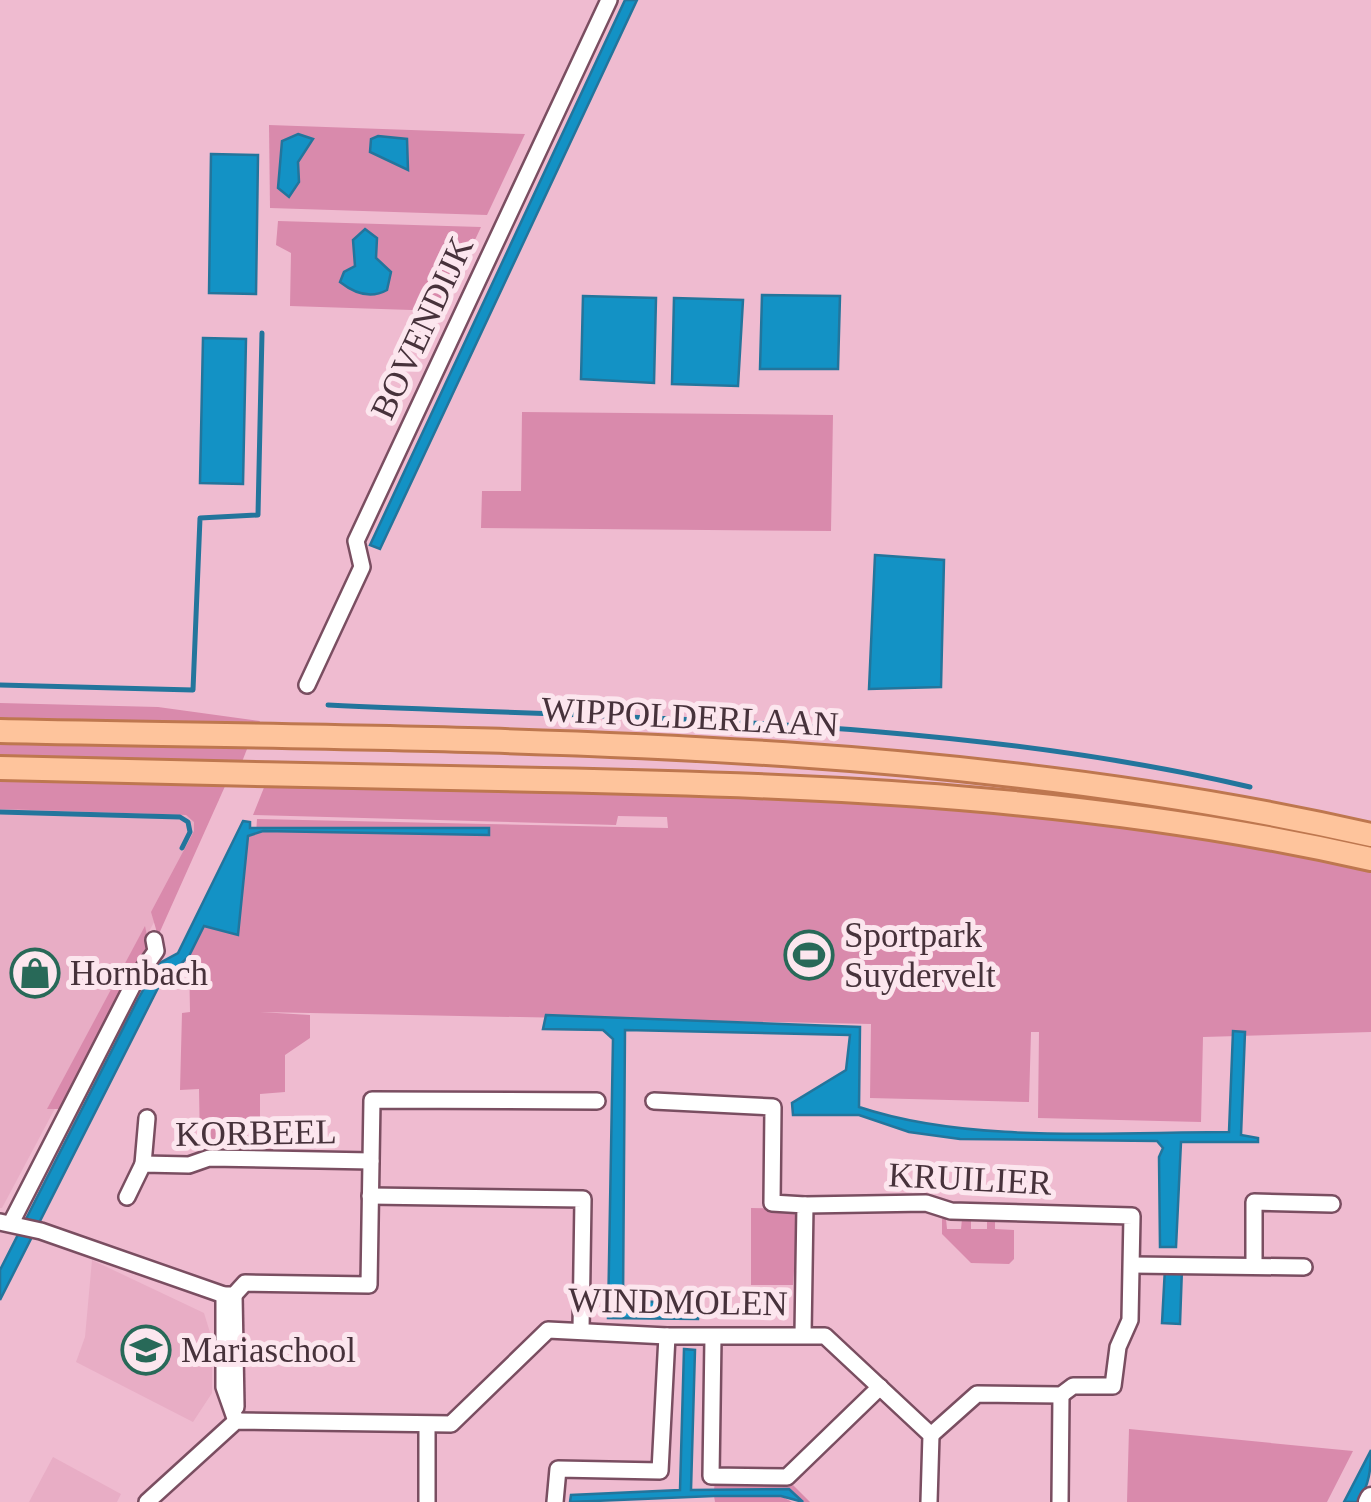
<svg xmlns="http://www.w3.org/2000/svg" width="1371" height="1502" font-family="'Times New Roman',serif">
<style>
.built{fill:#e8adc5}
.green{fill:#d98aac}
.water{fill:#1392c5;stroke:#23759c;stroke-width:2.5}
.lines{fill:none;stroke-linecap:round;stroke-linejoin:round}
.stream{stroke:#23759c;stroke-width:5}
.minor-casing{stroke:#7a4e61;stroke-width:20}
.secondary-casing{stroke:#7a4e61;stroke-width:25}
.primary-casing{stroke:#be774f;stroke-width:28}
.minor{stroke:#fff;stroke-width:15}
.secondary{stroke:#fff;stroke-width:20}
.primary{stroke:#fec49c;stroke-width:22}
.labels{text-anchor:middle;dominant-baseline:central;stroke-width:10;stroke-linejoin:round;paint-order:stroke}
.street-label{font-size:35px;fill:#47323b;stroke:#fce6ee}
.poi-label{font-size:35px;fill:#47323b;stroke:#fce6ee;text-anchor:start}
</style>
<rect width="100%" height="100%" fill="#efbbd0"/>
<g class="built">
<polygon points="0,793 219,800 2,1208 0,1208"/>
<polygon points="92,1260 204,1313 212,1339 212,1393 193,1422 76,1362 85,1337"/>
<polygon points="53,1457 121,1494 117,1502 29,1502"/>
</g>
<g class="green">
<polygon points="269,125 525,134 487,215 270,208"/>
<polygon points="278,221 481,227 442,311 290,306 291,253 276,245"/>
<polygon points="522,412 833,415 831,531 481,528 482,491 521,491"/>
<polygon points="0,703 158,707 260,721 257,727 0,722"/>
<polygon points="0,743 247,749 240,767 0,761"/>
<polygon points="0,779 226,784 158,936 151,912 194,831 194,822 186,815 0,809"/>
<polygon points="265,785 886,800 1095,818 1348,865 1371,870 1371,1032 1203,1037 1201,1122 1038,1118 1039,1032 1031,1032 1029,1102 870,1098 871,1024 260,1012 310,1015 310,1038 285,1055 285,1092 260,1094 260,1146 200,1146 199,1089 180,1090 182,1013 190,1012 189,956 203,926 238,935 248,837 256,834 257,819 668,828 667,817 618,816 616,825 253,815"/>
<polygon points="145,926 150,950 63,1109 47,1109"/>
<polygon points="751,1208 790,1209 798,1217 793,1285 751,1285"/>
<polygon points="942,1219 946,1219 947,1229 961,1229 962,1219 971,1219 971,1229 987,1229 987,1219 995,1220 995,1229 1014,1230 1014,1259 1009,1264 971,1263 942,1234"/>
<polygon points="1129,1429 1332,1449 1353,1451 1327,1502 1127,1502"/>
<polygon points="715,1481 789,1481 810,1502 803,1502 789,1489 714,1490"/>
<polygon points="714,1496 781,1496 792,1502 715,1502"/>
</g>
<g class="water">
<polygon points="625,0 637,0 380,549 370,545"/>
<polygon points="298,134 313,139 298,162 299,182 289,197 278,188 282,141"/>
<polygon points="378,136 407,139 408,170 370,152 371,139"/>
<polygon points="211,154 258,155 256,294 209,293"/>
<path d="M365,229L377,238L376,258L391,272L387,290C371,299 354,293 340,282L344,272L355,266L353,240Z"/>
<polygon points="762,295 840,296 838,369 760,369"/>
<polygon points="583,296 656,298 654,383 581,379"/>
<polygon points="674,298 743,300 738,386 672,384"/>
<polygon points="203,338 246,339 243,484 200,483"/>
<polygon points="875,555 944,560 941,687 869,689"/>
<polygon points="243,821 250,822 250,828 489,828 489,835 263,831 248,836 238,935 204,926 189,956 160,984 0,1300 0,1270 138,999 158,964 178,953"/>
<path d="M546,1015L860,1027L859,1107C970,1144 1112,1132 1229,1132L1233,1031L1245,1032L1241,1135L1258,1138V1142H1181L1176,1247H1160L1159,1157L1163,1148L1157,1141L960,1139L909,1132L859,1115H793L792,1103L846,1070L850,1035L625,1030L623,1301L699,1303L698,1319L608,1318L613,1039L603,1030L543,1029Z"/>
<polygon points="1165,1268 1182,1268 1180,1324 1162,1323"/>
<polygon points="684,1349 695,1350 691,1490 789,1489 803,1502 781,1496 714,1496 570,1502 571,1495 680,1490"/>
<path d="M1371,1450C1371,1471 1369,1483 1359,1502H1344Z"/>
</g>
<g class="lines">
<g class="stream">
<polyline points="0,685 193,690 200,518 258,515 262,333"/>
<path d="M328,705C630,719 956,718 1250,787"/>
<polyline points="0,812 180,817 188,822 190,832 182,848"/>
</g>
<g class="minor-casing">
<g id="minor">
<polyline points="307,685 362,567 356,541 609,0"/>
<polyline points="654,1101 773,1107 772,1203 805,1205 803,1335"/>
<polyline points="143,1164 147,1118"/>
<polyline points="370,1196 583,1199 581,1330"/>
<polyline points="127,1197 143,1164 189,1165 209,1158 371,1161"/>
<polyline points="805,1205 926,1203 951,1211 1132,1216 1130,1320 1118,1347 1113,1386 1073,1386 1061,1395 977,1394 931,1435"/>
<polyline points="0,1222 41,1231 224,1295 234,1295 245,1283 369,1285 372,1100 597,1101"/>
<polyline points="11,1223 136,979 156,951 154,940"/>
<polyline points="1132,1265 1304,1267"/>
<polyline points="1254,1266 1254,1202 1332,1204"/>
<polyline points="224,1295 224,1387 236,1421"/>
<polyline points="234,1295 236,1407"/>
<polyline points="713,1337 711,1476 787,1477 880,1387"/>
<polyline points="147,1502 236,1421 451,1424 548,1330 667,1336 825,1336 931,1435 929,1502"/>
<polyline points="427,1502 427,1425"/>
<polyline points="555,1502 558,1469 660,1471 667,1336"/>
<polyline points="1060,1502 1061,1395"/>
</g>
</g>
<g class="secondary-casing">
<polyline id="secondary" points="1369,1502 1371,1498"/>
</g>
<g class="primary-casing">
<g id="primary">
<path d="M0,731C456,741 923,733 1371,835"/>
<path d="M0,768C181,772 363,777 544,780C823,785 1098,797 1371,859"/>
</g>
</g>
<use href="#minor" class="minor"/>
<use href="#secondary" class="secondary"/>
<use href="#primary" class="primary"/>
</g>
<defs>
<g id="stadium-ring" transform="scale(2.5)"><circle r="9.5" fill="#fce6ee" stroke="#286958" stroke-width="1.5"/><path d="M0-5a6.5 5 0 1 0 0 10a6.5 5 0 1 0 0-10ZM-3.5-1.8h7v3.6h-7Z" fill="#286958"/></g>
<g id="shop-ring" transform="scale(2.5)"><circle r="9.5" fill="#fce6ee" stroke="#286958" stroke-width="1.5"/><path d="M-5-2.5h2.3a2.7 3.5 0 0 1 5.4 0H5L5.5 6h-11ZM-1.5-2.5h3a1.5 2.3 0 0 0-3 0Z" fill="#286958"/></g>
<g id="school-ring" transform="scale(2.5)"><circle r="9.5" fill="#fce6ee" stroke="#286958" stroke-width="1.5"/><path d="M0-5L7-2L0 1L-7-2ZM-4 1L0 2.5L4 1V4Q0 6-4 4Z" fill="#286958"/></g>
</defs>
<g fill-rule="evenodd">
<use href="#stadium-ring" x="809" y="955"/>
<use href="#shop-ring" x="35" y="973"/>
<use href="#school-ring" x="146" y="1350"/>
</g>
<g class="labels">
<g class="street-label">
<text transform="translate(422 328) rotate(-65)">BOVENDIJK</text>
<text transform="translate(690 717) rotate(3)">WIPPOLDERLAAN</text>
<text transform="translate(256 1133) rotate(-1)">KORBEEL</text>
<text transform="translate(970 1179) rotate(3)">KRUILIER</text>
<text transform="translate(678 1302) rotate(1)">WINDMOLEN</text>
</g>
<g class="poi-label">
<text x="844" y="935">Sportpark<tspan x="844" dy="40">Suydervelt</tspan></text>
<text x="70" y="973">Hornbach</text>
<text x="181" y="1350">Mariaschool</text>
</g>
</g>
</svg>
